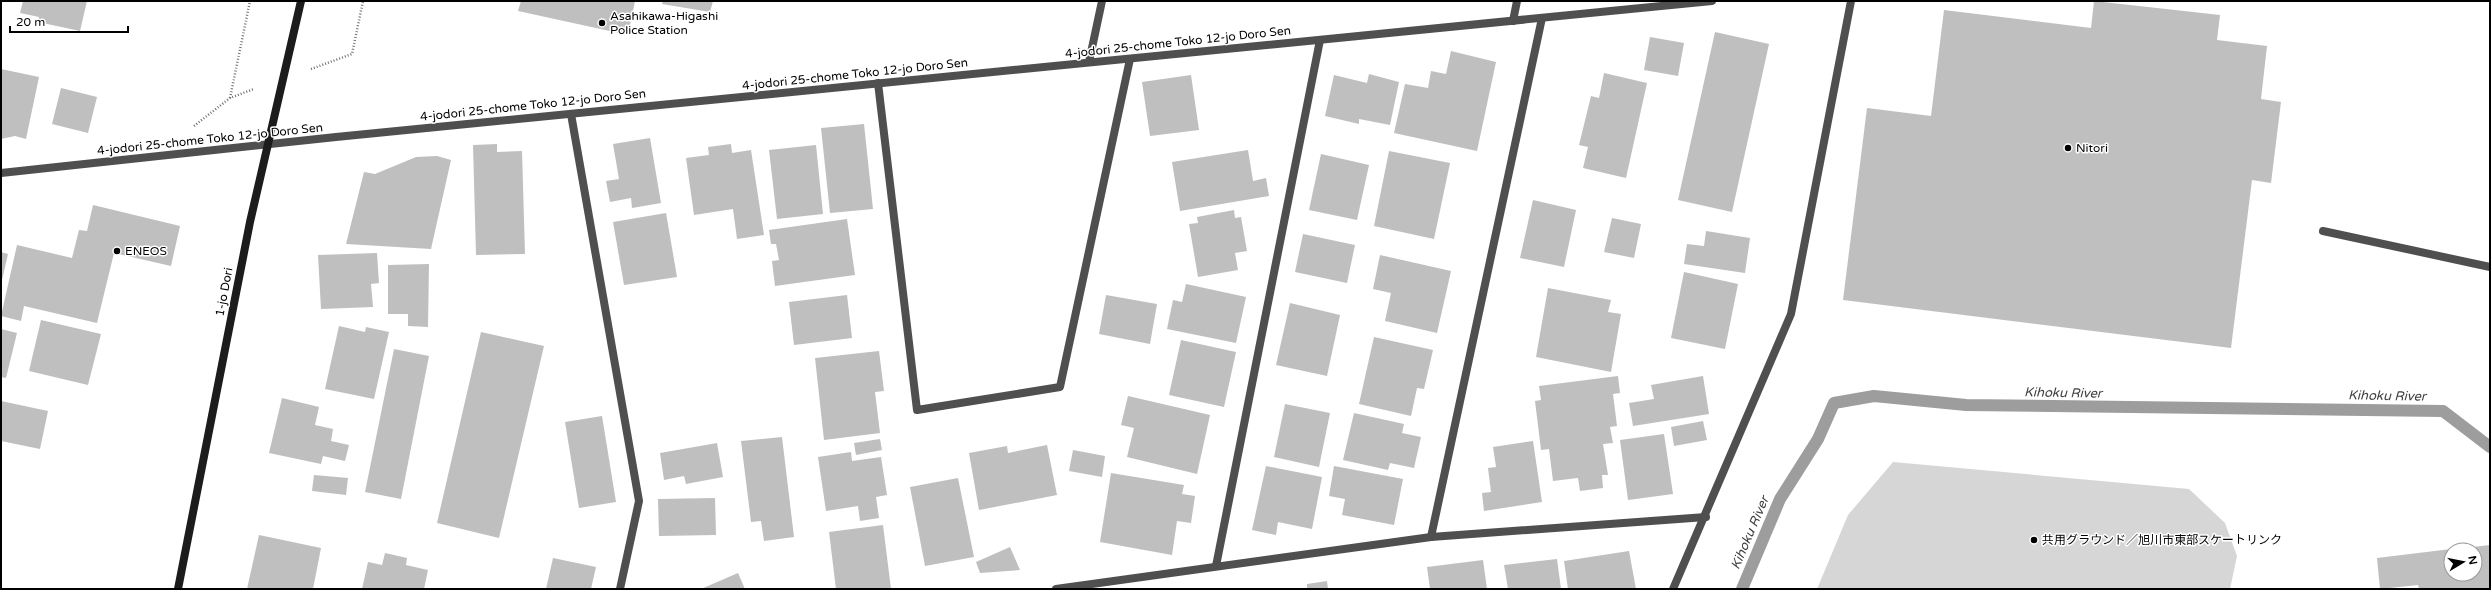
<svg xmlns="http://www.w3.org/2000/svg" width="2491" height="590" font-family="'Varela Round','Noto Sans JP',sans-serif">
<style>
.green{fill:#d6d6d6}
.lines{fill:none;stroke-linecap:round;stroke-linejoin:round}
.stream{stroke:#9d9d9d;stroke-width:12}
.building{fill:#bfbfbf}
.path{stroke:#717171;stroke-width:2.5;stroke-dasharray:1 2;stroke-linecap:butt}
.service{stroke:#4f4f4f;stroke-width:8}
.minor{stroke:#4f4f4f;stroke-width:8}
.secondary{stroke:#1c1c1c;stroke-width:8}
.poi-dot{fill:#000;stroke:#fff;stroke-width:1.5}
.labels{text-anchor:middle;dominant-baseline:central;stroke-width:3;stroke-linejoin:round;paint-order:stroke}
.poi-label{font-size:12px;fill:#000;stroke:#fff;text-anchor:start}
.street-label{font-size:12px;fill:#000;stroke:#fff}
.water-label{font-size:13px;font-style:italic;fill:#3e3e3e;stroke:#fff}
</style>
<rect width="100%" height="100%" fill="#fff"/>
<polygon class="green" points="1893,462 2189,489 2225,523 2237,556 2230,589 1817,589 1848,515"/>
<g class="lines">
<polyline class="stream" points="1742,589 1780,499 1818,439 1834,403 1874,396 1966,405 2443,411 2490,447"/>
</g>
<g class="building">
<polygon points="23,1 87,1 80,31 38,22 39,17 20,13"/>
<polygon points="521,1 635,1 628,35 518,11"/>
<polygon points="663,1 713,1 710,12 662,4"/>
<polygon points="2094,1 2220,15 2217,40 2267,46 2261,99 2281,102 2271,183 2252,180 2231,348 1843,300 1867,108 1931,116 1944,10 2091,28"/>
<polygon points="1715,32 1769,44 1732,212 1678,200"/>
<polygon points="1650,37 1684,43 1678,76 1644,70"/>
<polygon points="1451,51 1496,62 1477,151 1394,133 1405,84 1428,88 1431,71 1446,74"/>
<polygon points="1,69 39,77 26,139 15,136 1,139"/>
<polygon points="1604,73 1647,83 1626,178 1583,168 1588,147 1579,145 1591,96 1599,98"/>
<polygon points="1369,74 1399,82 1390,125 1359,119 1359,124 1325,116 1334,75 1367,83"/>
<polygon points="1191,75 1199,130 1150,136 1142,82"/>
<polygon points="61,88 97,97 88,133 52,124"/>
<polygon points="864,124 873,209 830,213 821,128"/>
<polygon points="650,138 661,203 632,208 631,198 610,202 606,181 619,179 613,144"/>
<polygon points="497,144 497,152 522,151 525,254 476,255 473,145"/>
<polygon points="731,144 732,153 751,150 764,235 737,239 733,209 694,215 686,158 709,155 708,147"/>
<polygon points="816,145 823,214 777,219 769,150"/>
<polygon points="1248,150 1253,181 1266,178 1269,196 1180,211 1172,162"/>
<polygon points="1389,151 1450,163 1434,239 1374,226"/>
<polygon points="1321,154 1369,165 1357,220 1309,210"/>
<polygon points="437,156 451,160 431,249 346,244 364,172 375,174 416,157"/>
<polygon points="1533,200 1576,210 1564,267 1520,258"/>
<polygon points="93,205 180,226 171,266 114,253 97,323 24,306 21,321 1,316 17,245 72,258 79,230 87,231"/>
<polygon points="1234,210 1235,218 1241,217 1247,251 1235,253 1238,270 1198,277 1189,224 1198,223 1197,217"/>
<polygon points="666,213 677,277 624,285 613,222"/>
<polygon points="1612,218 1641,224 1634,258 1604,252"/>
<polygon points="847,219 855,275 775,286 772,261 779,260 776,244 771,244 769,230"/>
<polygon points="1706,231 1750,238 1745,273 1684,264 1687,244 1704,246"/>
<polygon points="1303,234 1355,245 1347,283 1295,272"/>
<polygon points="1,252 8,254 2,280 1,280"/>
<polygon points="377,253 379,283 371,284 373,307 321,309 318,255"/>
<polygon points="1380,255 1451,271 1437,333 1385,321 1391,293 1373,289"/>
<polygon points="429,264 428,327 408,326 408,314 388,314 388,265"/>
<polygon points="1684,272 1738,284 1725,349 1671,338"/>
<polygon points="1186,284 1246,297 1236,343 1167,329 1173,300 1182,302"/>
<polygon points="1548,288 1611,300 1608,312 1621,314 1611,372 1536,357"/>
<polygon points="847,295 852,338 794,345 789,302"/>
<polygon points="1106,295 1157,304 1150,344 1099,334"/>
<polygon points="1290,303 1340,315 1327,376 1276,365"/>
<polygon points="41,320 101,334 88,385 29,371"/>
<polygon points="339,326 365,332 366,327 389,332 374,399 325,389"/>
<polygon points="1,329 17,333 6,378 1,377"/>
<polygon points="481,332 544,346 499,538 437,523"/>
<polygon points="1374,337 1433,350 1424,389 1417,388 1411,416 1359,404"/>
<polygon points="1181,340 1236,352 1224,407 1169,395"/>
<polygon points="394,349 429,356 401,499 365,492"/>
<polygon points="879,351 884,391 875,392 880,433 824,440 815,358"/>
<polygon points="1618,376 1620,393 1613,394 1617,426 1610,427 1613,443 1603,444 1608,475 1602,475 1603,488 1580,491 1578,478 1553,481 1549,449 1541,450 1535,401 1541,400 1539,386"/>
<polygon points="1703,376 1709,414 1633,426 1629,403 1654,399 1651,385"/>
<polygon points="1128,396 1210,415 1197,474 1127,457 1134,428 1121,425"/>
<polygon points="282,398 319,407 315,425 333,429 331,441 349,445 345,461 323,456 321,464 269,453"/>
<polygon points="1,401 48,411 40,449 1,441"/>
<polygon points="1285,404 1330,413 1319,467 1274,457"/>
<polygon points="1354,413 1404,424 1402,433 1421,437 1414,468 1390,463 1388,470 1343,460"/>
<polygon points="602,416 616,502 579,508 565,422"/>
<polygon points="1703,421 1707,440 1674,446 1671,427"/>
<polygon points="1664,434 1673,494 1628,500 1620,440"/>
<polygon points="782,437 794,537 764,541 761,521 751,522 741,441"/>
<polygon points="880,439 882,450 856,455 854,443"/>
<polygon points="1533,441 1542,502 1484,511 1482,493 1491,492 1488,468 1496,467 1493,447"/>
<polygon points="717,443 723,477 686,484 684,476 664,480 660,453"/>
<polygon points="1047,445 1057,495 979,510 969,453 1007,446 1008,453"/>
<polygon points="1073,450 1105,456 1102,477 1069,471"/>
<polygon points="851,452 852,461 881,457 887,495 876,497 879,518 860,521 858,506 826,511 818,457"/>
<polygon points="1266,466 1322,477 1312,529 1278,522 1276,535 1252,530"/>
<polygon points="1334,466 1403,479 1394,525 1342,515 1345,499 1329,496"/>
<polygon points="1111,473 1184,485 1182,494 1195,496 1191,523 1177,521 1172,555 1100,542"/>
<polygon points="314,475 348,478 346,495 312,491"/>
<polygon points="958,478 974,557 925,566 910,487"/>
<polygon points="715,498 716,535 659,536 658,499"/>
<polygon points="883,525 891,589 836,589 829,532"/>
<polygon points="259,535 321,548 313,589 247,589"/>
<polygon points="2490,545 2490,589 2419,589 2418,585 2380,589 2377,558 2451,549 2451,574 2475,574 2475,550 2455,549"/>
<polygon points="1010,547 1020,570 980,573 976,562"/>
<polygon points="1629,551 1636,589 1568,589 1564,561"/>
<polygon points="385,553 407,558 406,565 428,570 424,589 362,589 368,562 382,565"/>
<polygon points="553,558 596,567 591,589 546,589"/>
<polygon points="1557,559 1561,589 1508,589 1504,565"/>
<polygon points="1483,560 1487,589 1430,589 1427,567"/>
<polygon points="738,573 745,589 701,589"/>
<polygon points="1327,581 1328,589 1307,589 1307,584"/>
</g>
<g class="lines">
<g class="path">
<polyline points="311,69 352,54 363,1"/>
<polyline points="230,98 250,1"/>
<polyline points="194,126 230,98 254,89"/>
</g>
<polyline class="service" points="2323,231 2490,267"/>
<g class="minor">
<polyline points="1513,21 1517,1"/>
<polyline points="1089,62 1102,1"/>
<polyline points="878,83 917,410 1060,387 1130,59"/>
<polyline points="571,114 639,501 620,589"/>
<polyline points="1,173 336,137 1712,1"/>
<polyline points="1431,537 1542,18"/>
<polyline points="1216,566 1320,40"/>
<polyline points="1056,589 1431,537 1706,517"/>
<polyline points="1673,589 1791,314 1851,1"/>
</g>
<polyline class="secondary" points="178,589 250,222 301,1"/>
</g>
<g class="poi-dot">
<circle cx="602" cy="23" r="4"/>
<circle cx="2068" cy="148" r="4"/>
<circle cx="117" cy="251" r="4"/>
<circle cx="2034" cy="540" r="4"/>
</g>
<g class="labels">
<g class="poi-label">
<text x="610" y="16">Asahikawa-Higashi<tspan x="610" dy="14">Police Station</tspan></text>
<text x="2076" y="148">Nitori</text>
<text x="125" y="251">ENEOS</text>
<text x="2042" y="540">共用グラウンド／旭川市東部スケートリンク</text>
</g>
<g class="street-label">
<text transform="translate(1178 42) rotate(-6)">4-jodori 25-chome Toko 12-jo Doro Sen</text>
<text transform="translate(855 74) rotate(-6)">4-jodori 25-chome Toko 12-jo Doro Sen</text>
<text transform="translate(533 105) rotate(-6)">4-jodori 25-chome Toko 12-jo Doro Sen</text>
<text transform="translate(210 139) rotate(-6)">4-jodori 25-chome Toko 12-jo Doro Sen</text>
<text transform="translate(224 292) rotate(-79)">1-jo Dori</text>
</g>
<g class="water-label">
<text transform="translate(2063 393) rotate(1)">Kihoku River</text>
<text transform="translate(2387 396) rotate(1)">Kihoku River</text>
<text transform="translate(1750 533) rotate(-67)">Kihoku River</text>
</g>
</g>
<rect width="2491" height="590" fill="none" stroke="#000000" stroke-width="4"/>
<g transform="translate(2463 562) rotate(80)"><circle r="19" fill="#ffffff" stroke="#999999"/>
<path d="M0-3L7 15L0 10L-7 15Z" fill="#000000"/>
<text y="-6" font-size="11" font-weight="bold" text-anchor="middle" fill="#000000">N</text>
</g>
<path d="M10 26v6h118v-6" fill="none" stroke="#000000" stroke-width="2"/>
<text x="16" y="26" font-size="12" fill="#000000" stroke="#ffffff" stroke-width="3" paint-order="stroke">20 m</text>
</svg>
